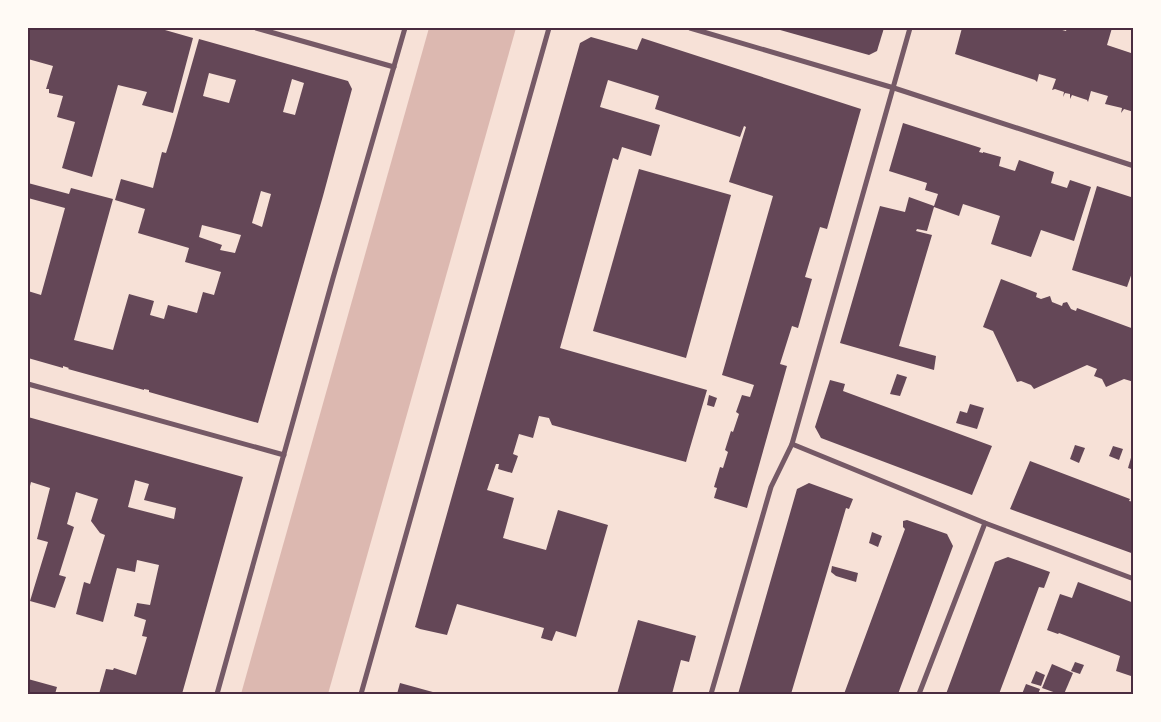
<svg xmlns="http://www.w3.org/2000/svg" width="1161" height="722" font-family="Jost,sans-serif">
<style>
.water{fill:#dcb8b0}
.building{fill:#644757;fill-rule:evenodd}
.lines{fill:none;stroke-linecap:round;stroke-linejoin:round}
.minor{stroke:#755966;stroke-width:5}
.neatline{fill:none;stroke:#4a2c40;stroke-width:2}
</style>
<rect width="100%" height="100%" fill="#f7e1d7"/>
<polygon class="water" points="429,28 516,28 328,694 241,694"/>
<g class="building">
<polygon points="28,28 158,28 193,38 173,113 142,105 147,92 118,85 92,177 62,168 75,122 57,117 63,96 49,93 49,89 46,89 53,66 28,59"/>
<polygon points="773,28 884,28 877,51 869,55"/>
<polygon points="962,28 1055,28 1066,31 1067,28 1112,28 1107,45 1134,54 1134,112 1124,109 1121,113 1122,108 1105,104 1108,96 1091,91 1088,102 1087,100 1072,95 1070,99 1070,94 1065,93 1063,97 1064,92 1055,89 1052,90 1056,79 1039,74 1037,82 1035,80 955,54"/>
<polygon points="591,37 637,50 642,38 861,109 827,229 820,227 805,277 812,279 798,328 792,326 780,364 787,366 747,508 714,498 717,488 714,487 720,467 723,468 728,452 725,450 731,431 733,432 739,414 736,412 742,395 750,397 754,385 722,375 773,196 729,182 746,127 744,126 740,137 655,109 659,96 608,80 600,107 660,125 651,156 622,147 618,160 613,158 560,348 707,390 689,451 686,462 552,425 549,418 539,416 533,438 519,434 513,454 518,456 512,473 498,469 499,464 496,464 487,490 514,498 503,538 546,550 558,510 608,525 576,637 556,631 552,641 541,638 544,628 457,604 447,635 420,629 415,627 580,43"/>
<path d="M199,39L348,81L352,89L323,196L258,423L149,392V390L144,389V390L68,369L69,368L63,366V368L28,358V291L41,295L65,208L28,198V183L69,194L71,188L113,199L74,340L113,350L129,294L154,301L150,315L164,319L168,305L197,313L203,292L214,295L221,272L185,262L189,248L138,233L145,209L115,200L121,179L153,188L162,152L166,153L171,137ZM209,73L236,80L229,103L203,96ZM292,79L304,83L295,115L283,112ZM261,191L271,194L262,227L252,223ZM202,225L241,235L235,253L220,250L222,245L199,237Z"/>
<polygon points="903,123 981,148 979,152 983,153 983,152 1001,157 999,166 1015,171 1019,160 1054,172 1051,183 1067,188 1070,180 1091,187 1074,241 1041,230 1031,257 991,244 1000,216 963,204 959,216 934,207 927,231 917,229 916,231 932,235 899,346 936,356 934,370 840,343 880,206 905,212 909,197 934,206 938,194 925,190 927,183 889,171"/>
<polygon points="639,169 731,195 686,358 593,331"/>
<polygon points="1097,186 1134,198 1134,267 1127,287 1072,270"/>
<polygon points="1001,279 1037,293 1036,297 1041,299 1050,296 1052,302 1062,306 1063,303 1067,302 1071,309 1076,311 1077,308 1134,329 1134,382 1124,379 1106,387 1102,379 1094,376 1097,369 1087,365 1034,389 1031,385 1021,381 1017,382 993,331 983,327"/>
<polygon points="897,374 907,377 900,396 890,394"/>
<polygon points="830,380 845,384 843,391 992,446 972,495 821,438 815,427"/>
<polygon points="709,395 717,398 714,407 707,405"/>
<polygon points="970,404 984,408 977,429 956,423 960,411 967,413"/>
<path d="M28,417L243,477L182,694H99L106,669L113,670L114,668L136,675L147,637L142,636L146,620L134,616L137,603L150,605L159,565L137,560L135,572L117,568L103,622L76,614L84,582L90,584L105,535L100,533L91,521L98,499L76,492L67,524L74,527L59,575L66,577L55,608L30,601L48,542L37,539L50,488L31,482L28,494ZM135,480L149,484L144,500L176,508L174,519L128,507Z"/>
<polygon points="1075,445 1085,448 1079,463 1070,459"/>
<polygon points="1113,446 1123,449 1119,460 1109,456"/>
<polygon points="1133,451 1134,451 1134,470 1128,468"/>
<polygon points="1030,461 1130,499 1129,501 1134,502 1134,554 1010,509"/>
<polygon points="809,483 853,499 849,509 846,508 791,694 738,694 797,489"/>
<polygon points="907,520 947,534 953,546 898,694 844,694 905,529 903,527 903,521"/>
<polygon points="872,532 882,536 878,547 869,543"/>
<polygon points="1008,557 1050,572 1044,588 1039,587 999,694 946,694 995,562"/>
<polygon points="832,566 858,573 856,582 836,576 831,572"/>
<polygon points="1078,582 1134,603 1134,677 1116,671 1120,656 1059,633 1058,634 1047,630 1060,594 1072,598"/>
<polygon points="638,620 696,636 689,662 681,660 672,694 617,694"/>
<polygon points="1075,662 1084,665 1080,674 1071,671"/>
<polygon points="1052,664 1073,673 1064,694 1059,694 1042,688"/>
<polygon points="1036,671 1045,675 1041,686 1031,683"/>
<polygon points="28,679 57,687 55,694 28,694"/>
<polygon points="400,683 440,694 397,694"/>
<polygon points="1026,684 1040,689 1038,694 1022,694"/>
</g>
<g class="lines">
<g class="minor">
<polyline points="256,28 394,67"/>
<polyline points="690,28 894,88 1134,166"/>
<polyline points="28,384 284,455"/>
<polyline points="792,444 985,523 1134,579"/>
<polyline points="217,694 333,278 405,28"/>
<polyline points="361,694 549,28"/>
<polyline points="711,694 771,487 792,444 910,28"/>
<polyline points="919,694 985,523"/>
</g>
</g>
<rect width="1161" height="722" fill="none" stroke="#fffaf5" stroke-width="58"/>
<rect x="29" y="29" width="1103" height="664" class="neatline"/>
</svg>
